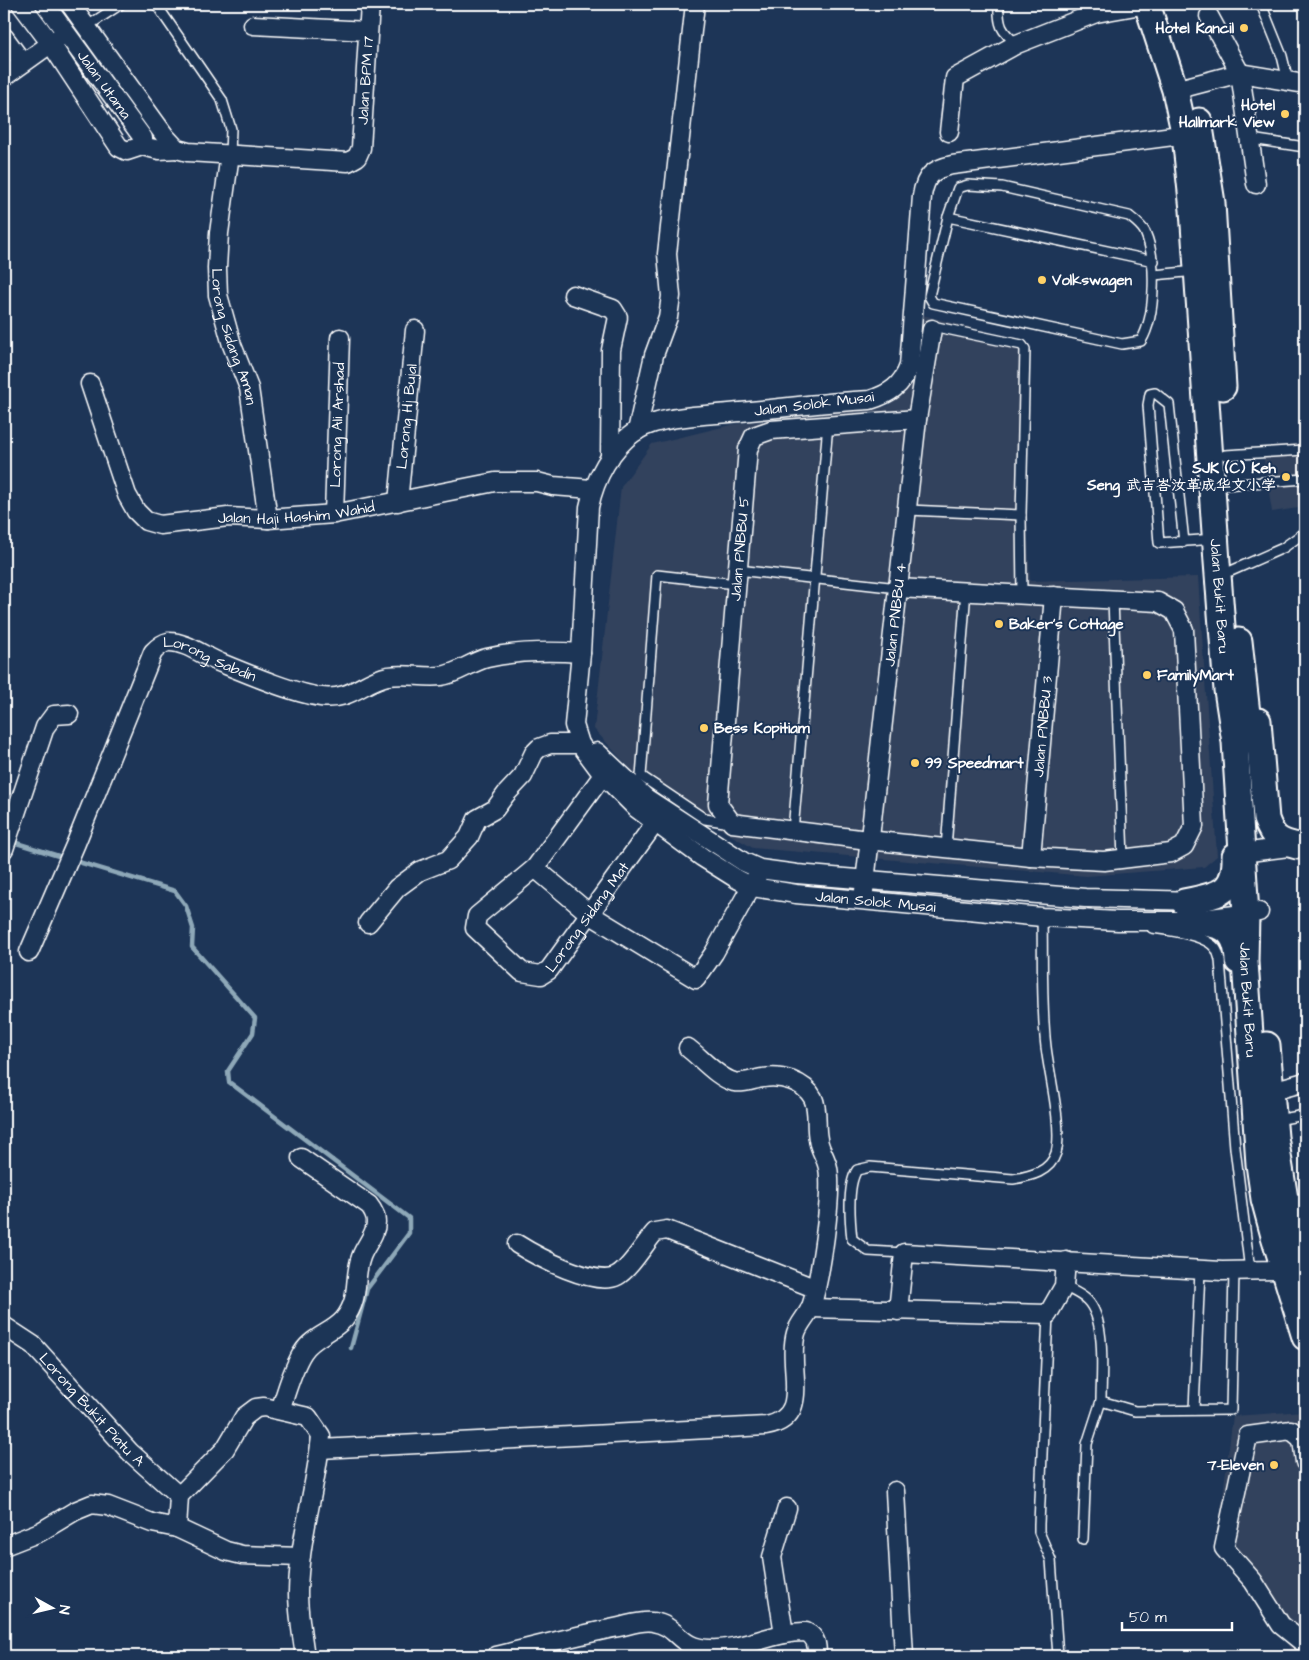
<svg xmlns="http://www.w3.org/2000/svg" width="1309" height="1660" font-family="'Architects Daughter','LXGW WenKai TC',sans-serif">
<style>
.built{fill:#32425d}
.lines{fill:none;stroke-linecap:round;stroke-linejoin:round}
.stream{stroke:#8ea8b8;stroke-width:4.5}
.lane-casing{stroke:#fff;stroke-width:12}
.street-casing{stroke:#fff;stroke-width:21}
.secondary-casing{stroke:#fff;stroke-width:29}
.lane{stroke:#1d3557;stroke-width:9}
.street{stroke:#1d3557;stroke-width:18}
.secondary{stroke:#1d3557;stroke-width:25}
.poi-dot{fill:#ffd166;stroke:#1d3557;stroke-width:2}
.labels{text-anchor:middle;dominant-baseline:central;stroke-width:4;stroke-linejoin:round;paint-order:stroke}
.poi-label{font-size:15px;font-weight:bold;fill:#fff;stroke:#1d3557;text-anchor:start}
.street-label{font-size:15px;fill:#fff;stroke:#1d3557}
</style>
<rect width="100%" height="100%" fill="#1d3557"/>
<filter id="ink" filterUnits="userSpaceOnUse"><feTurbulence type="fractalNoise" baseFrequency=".02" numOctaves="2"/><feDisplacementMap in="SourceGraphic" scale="10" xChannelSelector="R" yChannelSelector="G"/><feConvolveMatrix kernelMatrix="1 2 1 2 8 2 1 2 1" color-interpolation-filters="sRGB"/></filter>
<g filter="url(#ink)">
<g class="built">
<polygon points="915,313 1019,340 1030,581 1198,577 1217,856 1204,867 1087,876 753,848 644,784 594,729 621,487 652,444 735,424 888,406 901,394"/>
<polygon points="1305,443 1305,507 1272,512 1262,447"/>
<polygon points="1305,1411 1305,1640 1294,1653 1216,1549 1233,1416"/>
</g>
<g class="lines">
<g class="stream">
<polyline points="10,841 65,858"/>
<polyline points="72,860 175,891 186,906 193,928 192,947 255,1018 253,1033 228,1071 229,1082 409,1218 409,1233 367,1289 351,1348"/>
</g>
<g class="lane-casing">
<g id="lane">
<polyline points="156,4 222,100 231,129 230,154"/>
<path d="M999,4C998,25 1001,31 1017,44"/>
<polyline points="1261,4 1282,56 1288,81"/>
<polyline points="86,27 121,4"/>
<polyline points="1251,139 1305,147"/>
<path d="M968,185L1002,187L1129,216C1134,220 1142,226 1145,232C1157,259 1156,316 1141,341L1122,344L933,303L929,296L948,217L958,188Z"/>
<polyline points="948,217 1154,261"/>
<polyline points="1154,275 1196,271"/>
<polyline points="932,329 937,327 1022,345 1025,349 1021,515 1022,595"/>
<polyline points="1225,455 1305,450"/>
<polyline points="1225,485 1305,479"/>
<polyline points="908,510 1021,515"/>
<polyline points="1184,542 1169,404 1155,393 1150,394 1148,405 1159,543 1215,539"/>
<polyline points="738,570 898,588"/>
<polyline points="1231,571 1283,548 1305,532"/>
<polyline points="1113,600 1123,858"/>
<polyline points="731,823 705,819 641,776 657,575 736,584"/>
<polyline points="793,831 828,424"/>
<polyline points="946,848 966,590"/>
<path d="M1152,928C1168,930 1207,935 1216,949C1218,952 1219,956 1220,960L1235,1148L1250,1271"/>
<polyline points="1276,1120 1305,1115"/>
<path d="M904,1253L868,1251L852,1239C850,1221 847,1185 857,1170L870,1167L1013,1179C1031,1176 1050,1172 1056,1153C1063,1128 1049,1074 1046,1047C1041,1004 1043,960 1042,917"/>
<path d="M1064,1286C1071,1290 1081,1294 1087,1300C1107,1320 1101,1374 1101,1401L1135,1411L1231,1410L1234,1271"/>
<polyline points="1048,1314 1039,1524 1039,1532 1051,1560 1058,1656"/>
<polyline points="1194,1410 1200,1270"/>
<polyline points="1083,1539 1087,1444 1101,1401"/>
</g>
</g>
<g class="street-casing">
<g id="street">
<polyline points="21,4 51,44 119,147 127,151 142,146 143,138 45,4"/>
<path id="s1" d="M70,4L165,136L177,149L188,152L348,162L357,157L361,148L370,4"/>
<polyline points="1209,16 1240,73 1256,184"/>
<polyline points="253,25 368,31"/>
<polyline points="4,37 23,63"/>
<polyline points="4,77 60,37"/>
<polyline points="1175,90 1240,73 1305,84"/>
<polyline points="949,132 955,78 1017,44 1096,13 1147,4"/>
<path id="s2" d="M1196,133L952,165C933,169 925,176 922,196L909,366C902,386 889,394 870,400C826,402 783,408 740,412C712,415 660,415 636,431C611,448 595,478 589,507L581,653L574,725L580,744L603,775L636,808L702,857L737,879L753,887L796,894L1042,917L1118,921H1186L1259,912"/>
<polyline points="142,146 159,150 177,149"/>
<path id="s3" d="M230,154L219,233L217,268L218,295L232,345L249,388L268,519"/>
<polyline points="573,295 613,309 618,317 611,350 610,458"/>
<path id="s4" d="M90,384L127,495L136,511L146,521L160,525L228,517L268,519L334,514L495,482H537L553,486L592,489"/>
<polyline points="637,431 654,355 668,317 671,296 667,254 695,4"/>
<path id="s5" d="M398,502L415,330"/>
<path id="s6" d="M334,514L340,338"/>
<path id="s7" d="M898,588L1158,602L1174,611L1184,630L1194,826L1184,846L1171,853L1104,861L1031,857L868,840L732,823L718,804L748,449L754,436L771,430L917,419"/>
<polyline points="597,752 646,798 744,862 760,869 797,874 1085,898 1196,901"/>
<path id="s8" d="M603,775L535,868L477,916L475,928L522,972L541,975L549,970L655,823"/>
<polyline points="4,849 45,727 54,715 69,714"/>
<polyline points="1242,853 1296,846"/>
<path id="s9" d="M1031,857L1054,596"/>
<polyline points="535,868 591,915 696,979 714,953 757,876"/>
<path id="s10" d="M864,891L917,419L932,329"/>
<polyline points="368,923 397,888 420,871 448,860 469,837 477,819 495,809 506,794 523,776 534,753 539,748 550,744 580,744"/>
<path id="s11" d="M29,952L76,843L153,652C157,648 162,643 168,642C185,641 205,657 221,663C248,674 293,693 321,697C351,701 363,681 388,676C406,673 423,678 441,676C457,674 471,662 487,658C517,651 551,651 581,653"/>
<polyline points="1272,1091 1305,1082"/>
<polyline points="1286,1205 1305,1203"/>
<path d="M517,1244C536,1256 596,1288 617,1276C630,1269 645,1243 655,1232L667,1230L814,1288"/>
<polyline points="810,1308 1048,1314 1064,1286 1066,1261"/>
<polyline points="898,1311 904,1253 1222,1271 1276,1270 1293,1265"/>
<path id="s12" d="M4,1326L33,1345L130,1452L179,1496"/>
<path d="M280,1410C287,1391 292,1369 303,1352C313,1336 332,1333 344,1319C361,1298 353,1278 361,1257C365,1245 376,1235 376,1222C376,1215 373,1210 369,1205L301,1158"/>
<polyline points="1305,1438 1302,1439 1305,1462"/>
<path d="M320,1449L766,1426C814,1417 786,1368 796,1333C799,1323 807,1316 811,1307C820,1280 833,1195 828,1168C826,1157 819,1149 818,1139C815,1125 819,1111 813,1098C804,1081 781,1075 763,1078C754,1079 744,1084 734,1082C718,1078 701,1058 688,1048"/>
<polyline points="895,1491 904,1656"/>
<polyline points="4,1546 40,1532 75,1511 92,1504 108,1506 152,1523 177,1528"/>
<path d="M301,1557L242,1555L226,1551L177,1528L179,1496L225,1449L244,1417L256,1408L264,1407L308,1417L321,1436C316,1489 299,1539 298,1592C298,1613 302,1635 305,1656"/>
<polyline points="784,1634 772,1557 787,1508"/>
<polyline points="1301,1641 1281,1625 1253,1581 1224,1548 1248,1436 1291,1430 1302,1439"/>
<path d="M496,1656C537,1646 577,1635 619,1627C629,1625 642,1620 653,1622C679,1626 677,1648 709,1649C742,1651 773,1631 806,1632C817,1637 817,1646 817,1656"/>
</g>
</g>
<g class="secondary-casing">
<g id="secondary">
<path id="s13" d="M1147,4L1175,90L1185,136L1193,210L1217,562L1227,690L1235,742L1246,914L1245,962L1259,1164L1264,1199L1274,1236L1305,1337"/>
<polyline points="1199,121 1212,203 1223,387"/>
<polyline points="1239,641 1250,741"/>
<path d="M1258,721L1266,819C1273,838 1277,841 1297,846"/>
<path d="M1184,902C1216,895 1236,895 1235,856"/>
<path d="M1186,921C1217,924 1237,924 1238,961"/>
<polyline points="1267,1045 1275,1137 1286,1205 1305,1271"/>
</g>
</g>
<use href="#lane" class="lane"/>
<use href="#street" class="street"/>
<use href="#secondary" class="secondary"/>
</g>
</g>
<g class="poi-dot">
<circle cx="1244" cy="28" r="5"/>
<circle cx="1285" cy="114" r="5"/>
<circle cx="1042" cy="280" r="5"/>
<circle cx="1286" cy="477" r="5"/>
<circle cx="999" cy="624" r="5"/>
<circle cx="1147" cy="675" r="5"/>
<circle cx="704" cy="728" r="5"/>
<circle cx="915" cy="763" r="5"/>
<circle cx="1274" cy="1465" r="5"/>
</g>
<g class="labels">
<g class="poi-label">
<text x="1234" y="28" text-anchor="end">Hotel Kancil</text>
<text x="1275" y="105" text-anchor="end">Hotel<tspan x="1275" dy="17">Hallmark View</tspan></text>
<text x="1052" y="280">Volkswagen</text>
<text x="1276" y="468" text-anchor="end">SJK (C) Keh<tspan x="1276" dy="17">Seng 武吉峇汝革成华文小学</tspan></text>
<text x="1009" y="624">Baker's Cottage</text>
<text x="1157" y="675">FamilyMart</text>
<text x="714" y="728">Bess Kopitiam</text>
<text x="925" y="763">99 Speedmart</text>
<text x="1264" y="1465" text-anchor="end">7-Eleven</text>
</g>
<g class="street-label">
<text stroke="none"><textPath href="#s1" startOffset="440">Jalan BPM 17</textPath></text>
<text transform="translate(104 85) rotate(54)">Jalan Utama</text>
<text stroke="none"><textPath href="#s3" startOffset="186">Lorong Sidang Aman</textPath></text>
<text transform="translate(814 404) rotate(-7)">Jalan Solok Musai</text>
<text stroke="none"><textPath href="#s5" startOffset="86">Lorong Hj Bujal</textPath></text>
<text stroke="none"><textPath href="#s6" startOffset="89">Lorong Ali Arshad</textPath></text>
<text stroke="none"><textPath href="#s4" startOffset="301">Jalan Haji Hashim Wahid</textPath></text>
<text stroke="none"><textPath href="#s7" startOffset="1255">Jalan PNBBU 5</textPath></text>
<text stroke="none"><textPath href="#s13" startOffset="599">Jalan Bukit Baru</textPath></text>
<text stroke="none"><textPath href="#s10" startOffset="278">Jalan PNBBU 4</textPath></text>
<text stroke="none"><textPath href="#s11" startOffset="388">Lorong Sabdin</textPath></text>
<text stroke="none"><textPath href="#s9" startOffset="131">Jalan PNBBU 3</textPath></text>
<text stroke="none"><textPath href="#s2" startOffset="1435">Jalan Solok Musai</textPath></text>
<text stroke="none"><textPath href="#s8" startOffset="361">Lorong Sidang Mat</textPath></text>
<text stroke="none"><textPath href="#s13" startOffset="1004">Jalan Bukit Baru</textPath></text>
<text stroke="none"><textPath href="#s12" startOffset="122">Lorong Bukit Piatu A</textPath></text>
</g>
</g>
<rect width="1309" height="1660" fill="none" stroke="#1d3557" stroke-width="20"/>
<rect x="10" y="10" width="1289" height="1640" fill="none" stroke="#fff" stroke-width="2" filter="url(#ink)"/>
<g transform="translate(52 1608) rotate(98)" stroke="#1d3557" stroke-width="4" paint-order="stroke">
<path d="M0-4L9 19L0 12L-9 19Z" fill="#ffffff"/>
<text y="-8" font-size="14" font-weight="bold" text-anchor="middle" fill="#ffffff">N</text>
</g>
<path d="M1122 1622v8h110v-8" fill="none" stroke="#ffffff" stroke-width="2.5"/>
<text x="1129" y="1622" font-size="15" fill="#ffffff" stroke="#1d3557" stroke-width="4" paint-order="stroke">50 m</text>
</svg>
